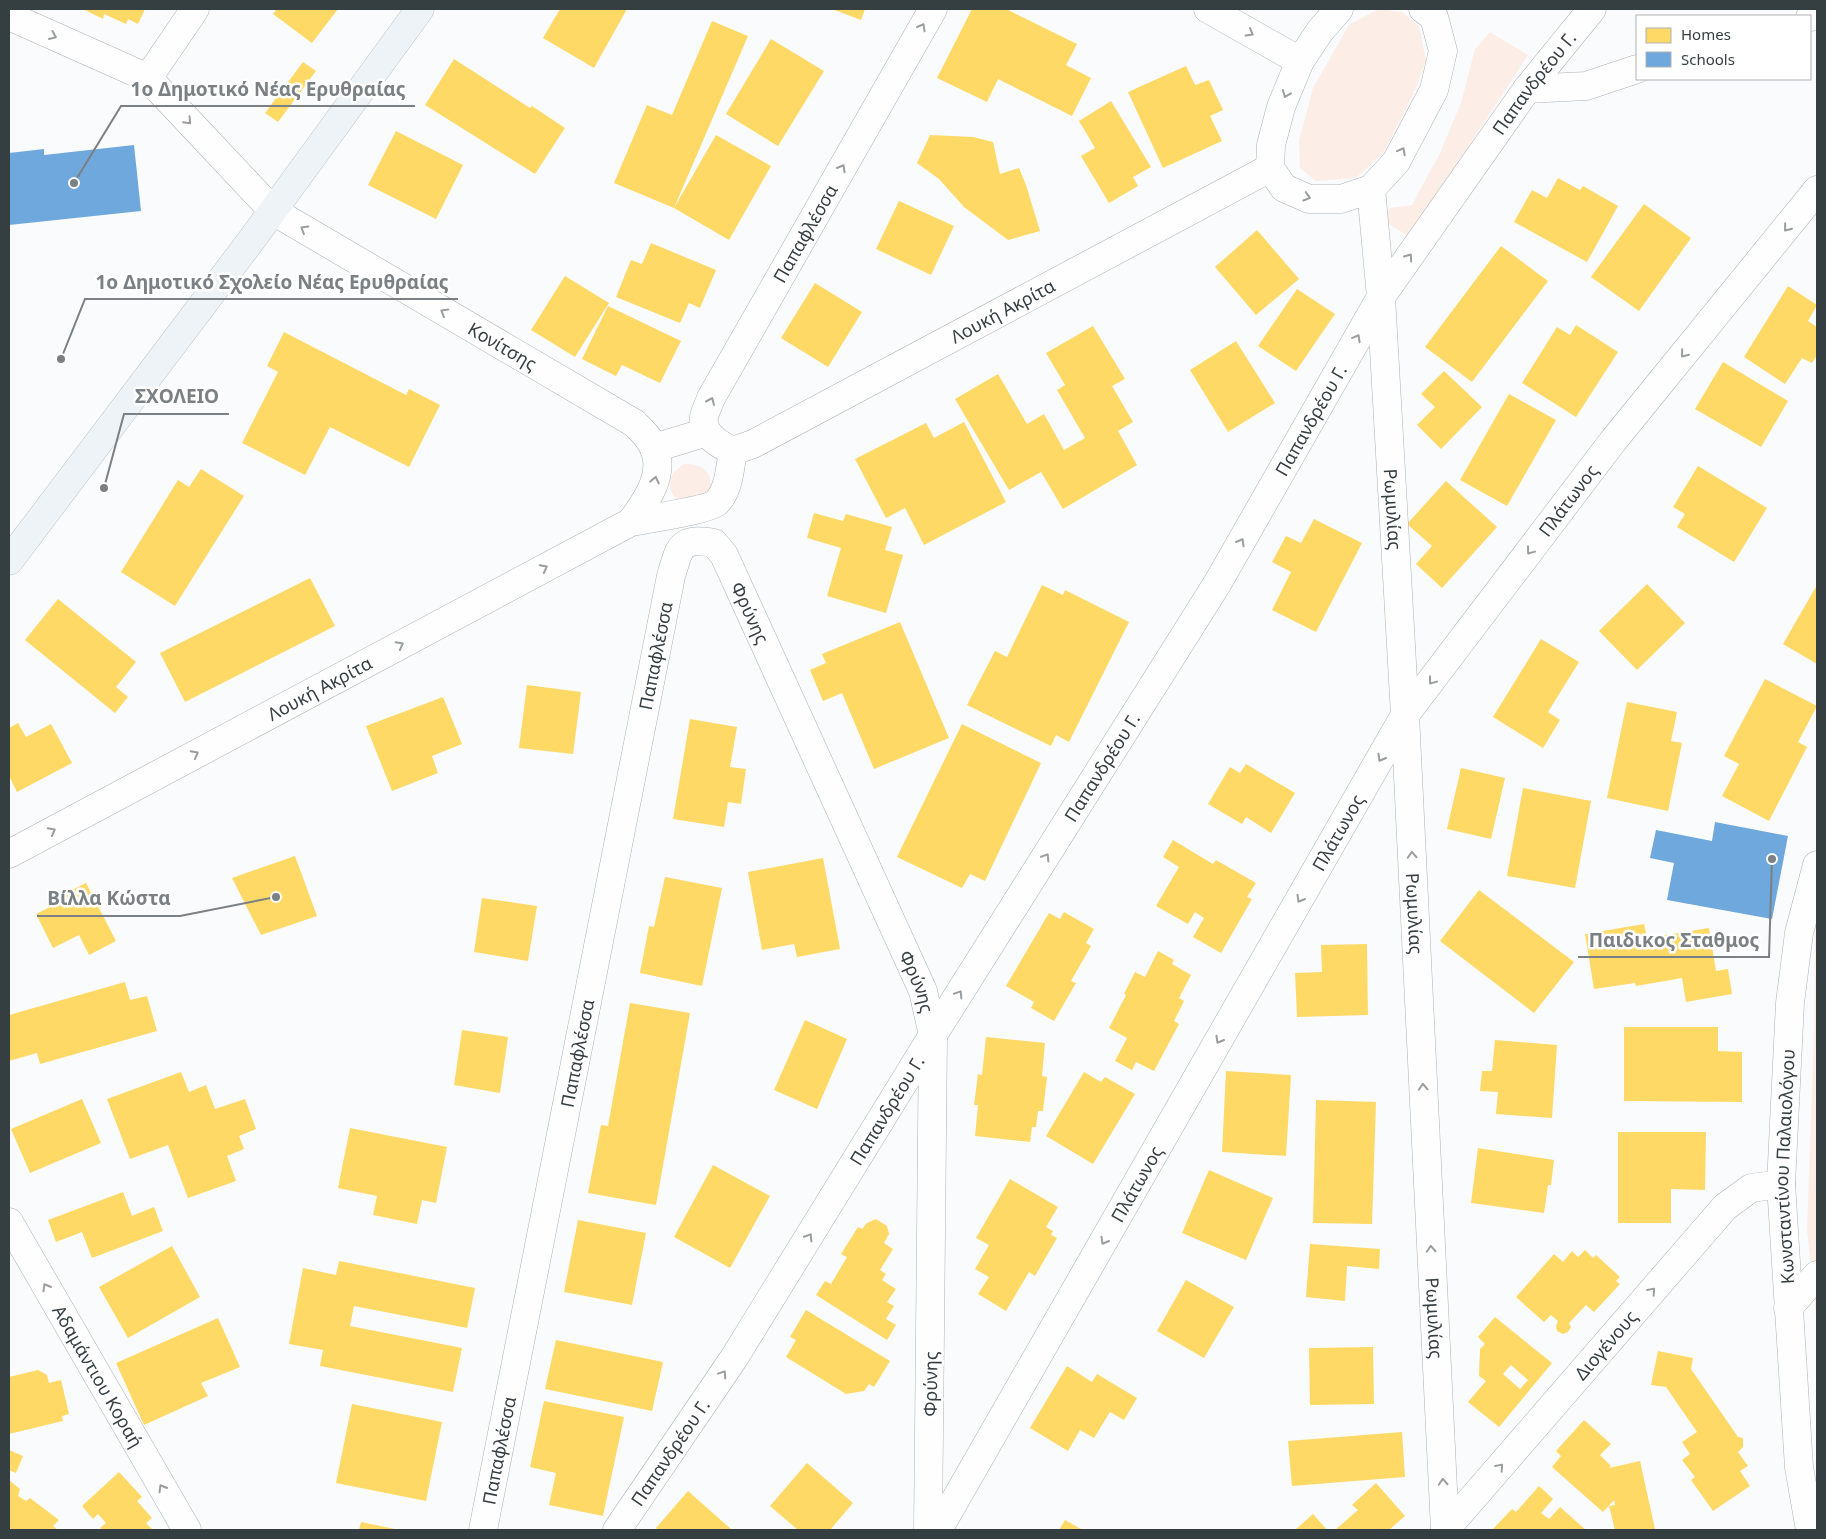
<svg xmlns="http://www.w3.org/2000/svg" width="1826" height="1539" font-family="'Noto Sans',sans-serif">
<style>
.green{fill:#fceee7}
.homes{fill:#ffd966;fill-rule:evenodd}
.schools{fill:#6fa8dc}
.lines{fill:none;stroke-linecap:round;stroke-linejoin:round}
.street-casing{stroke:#adb1b4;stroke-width:29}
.secondary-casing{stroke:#adb1b4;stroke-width:29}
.primary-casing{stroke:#bac5c9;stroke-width:29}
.street{stroke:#fefeff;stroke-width:28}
.secondary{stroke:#fefeff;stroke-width:28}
.primary{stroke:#edf3f6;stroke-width:28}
.oneway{stroke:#9a9ea0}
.labels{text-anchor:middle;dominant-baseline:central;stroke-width:5;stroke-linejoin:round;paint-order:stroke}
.street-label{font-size:18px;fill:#353e41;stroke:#fff}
.leader{fill:none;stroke:#7a8083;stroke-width:2}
.callout-dot{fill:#7a8083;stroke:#fff;stroke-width:2}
.callout-label{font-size:19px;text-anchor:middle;font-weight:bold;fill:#7a8083;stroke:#fff;stroke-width:5;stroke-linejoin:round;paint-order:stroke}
</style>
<rect width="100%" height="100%" fill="#f9fbfd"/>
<g class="green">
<polygon points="1378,9 1402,12 1419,26 1426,61 1412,97 1383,153 1356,178 1316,181 1300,168 1299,141 1313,88 1349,25"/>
<polygon points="1490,32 1528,55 1410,237 1385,222 1390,208 1412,205 1440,153 1461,103 1475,49"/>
<path d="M684,464C703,463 712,472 711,491L679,502C665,488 667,475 684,464Z"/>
<polygon points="1817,927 1817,1326 1807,1229 1814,1032 1815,928"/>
</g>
<g class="homes">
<polygon points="83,9 145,9 138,24 128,19 126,24 104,14 103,19"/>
<polygon points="277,9 338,9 312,43 273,14"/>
<polygon points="560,9 627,9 594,68 543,38"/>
<polygon points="832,9 865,9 861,20"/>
<polygon points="972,9 1006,9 1077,44 1066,65 1091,78 1072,116 998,79 987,102 937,78"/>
<polygon points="712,21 748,36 674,208 716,135 771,166 729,240 674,208 614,183 647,105 672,115"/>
<polygon points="771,39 824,71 778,146 726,114"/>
<polygon points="454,59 530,108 532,106 565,128 535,174 425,105"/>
<polygon points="303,62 316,71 278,122 265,113"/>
<polygon points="1186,66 1195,85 1209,80 1223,110 1210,116 1222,141 1163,168 1128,92"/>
<polygon points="1111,101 1151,167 1133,177 1138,186 1109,203 1081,156 1095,148 1079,121"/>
<polygon points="396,131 463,165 436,219 368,185"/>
<polygon points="930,135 973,137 993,142 1000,174 1019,168 1026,185 1040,231 1008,240 964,207 939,179 917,163"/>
<polygon points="1558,178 1580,190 1583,186 1618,206 1587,262 1514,222 1532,190 1547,198"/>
<polygon points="899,201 954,226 931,275 876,249"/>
<polygon points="1644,204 1691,238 1639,311 1591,277"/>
<polygon points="1257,230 1299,279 1256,315 1215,267"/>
<polygon points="651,243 716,270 700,308 689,303 680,323 616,297 631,260 642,264"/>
<polygon points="1501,246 1548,281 1472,382 1425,347"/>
<polygon points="565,276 609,303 575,357 531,330"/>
<polygon points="815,283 862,312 828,367 781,338"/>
<polygon points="1788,286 1817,305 1808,321 1817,327 1817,355 1812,363 1802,358 1785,384 1744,357"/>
<polygon points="1297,289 1335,314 1296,371 1258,346"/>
<polygon points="608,306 681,341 660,383 622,365 616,376 582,359"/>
<polygon points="1576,325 1618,352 1576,417 1522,383 1557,327 1570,335"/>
<polygon points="1093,326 1125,379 1112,386 1133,422 1118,431 1137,465 1063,509 1041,472 1009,490 955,399 998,374 1027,424 1044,414 1064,450 1085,438 1057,390 1065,385 1046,353"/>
<polygon points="284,332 406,395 409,389 440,405 409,467 330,427 305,475 242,443 278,372 267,366"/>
<polygon points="1236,341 1275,403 1228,432 1190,370"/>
<polygon points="1723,362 1788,401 1761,447 1695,409"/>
<polygon points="1444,371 1482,407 1441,449 1417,425 1435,407 1421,394"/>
<polygon points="1509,394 1556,420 1507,506 1460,480"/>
<polygon points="964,422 1006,502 924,545 905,508 886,518 855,459 926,423 934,438"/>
<polygon points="1698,466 1767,508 1734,562 1677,527 1685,514 1673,507"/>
<polygon points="201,469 244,496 175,606 121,572 178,480 189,487"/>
<polygon points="1446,481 1497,527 1442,588 1416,564 1432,546 1407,524"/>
<polygon points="814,513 843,521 846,514 892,527 885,550 903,555 886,613 827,596 841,548 807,538"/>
<polygon points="1314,519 1362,543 1316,632 1272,610 1291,572 1272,562 1286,536 1301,543"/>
<polygon points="310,578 335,626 185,702 160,653"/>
<polygon points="1647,584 1685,623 1637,670 1599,631"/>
<polygon points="1042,585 1063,595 1065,590 1129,622 1069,742 1056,735 1051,746 967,705 995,651 1007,657"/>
<polygon points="1817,585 1817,664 1783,644"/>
<polygon points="58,599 136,662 116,687 128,697 115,713 25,640"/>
<polygon points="900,622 949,738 874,769 842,693 823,701 810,670 826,663 822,654"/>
<polygon points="1541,639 1579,662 1548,712 1560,720 1543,748 1493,717"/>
<polygon points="1765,679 1817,706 1798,742 1807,747 1769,821 1722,796 1739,764 1724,756"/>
<polygon points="527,685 581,692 573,754 519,748"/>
<polygon points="443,697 462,744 432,756 438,773 392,791 366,726"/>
<polygon points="1627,702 1677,712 1671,741 1682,743 1668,811 1607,798"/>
<polygon points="690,719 737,727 730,767 746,769 741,804 728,802 724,827 673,819"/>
<polygon points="18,723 26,737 51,724 72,763 17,792 9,776 9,728"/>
<polygon points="962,724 1041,763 985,881 970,874 962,888 897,857"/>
<polygon points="1246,764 1295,793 1271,833 1246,817 1242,824 1208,804 1230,767 1240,773"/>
<polygon points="1461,768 1505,778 1491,839 1447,829"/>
<polygon points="1523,788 1591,801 1575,888 1507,876"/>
<polygon points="1173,840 1213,864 1216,860 1256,883 1247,897 1252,899 1221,953 1193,937 1204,918 1195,912 1188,924 1156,906 1179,867 1163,857"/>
<polygon points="295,856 317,916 261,935 232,878"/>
<polygon points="823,858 840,949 797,957 794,944 762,950 748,872"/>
<polygon points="665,877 722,888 702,986 640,973 649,926 654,927"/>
<polygon points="86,883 116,941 89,955 79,935 53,948 36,914 48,908 46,903"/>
<polygon points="1479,890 1574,962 1534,1013 1440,941"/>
<polygon points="482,898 537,906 528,961 474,952"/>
<polygon points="1064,912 1094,929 1086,943 1091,946 1071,981 1076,983 1054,1021 1031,1008 1034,1002 1006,986 1049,913 1060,919"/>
<polygon points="1644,924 1647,938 1709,928 1716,971 1728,969 1732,994 1686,1002 1682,978 1636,986 1635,983 1594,989 1585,934"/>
<polygon points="1367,944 1368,1015 1297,1017 1295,973 1322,972 1321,945"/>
<polygon points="1158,951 1174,960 1172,964 1191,975 1179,998 1184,1001 1174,1021 1179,1024 1154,1071 1136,1062 1132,1070 1115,1061 1127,1038 1109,1028 1126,995 1124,994 1135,972 1145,977"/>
<polygon points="125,982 130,1000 147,996 157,1031 40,1064 37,1053 9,1061 9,1015"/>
<polygon points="630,1003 690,1013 656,1205 588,1193 601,1125 608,1126"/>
<polygon points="805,1020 847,1039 817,1109 774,1090"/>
<polygon points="1624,1027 1718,1027 1718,1051 1742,1052 1742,1102 1624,1101"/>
<polygon points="462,1030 508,1037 500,1093 454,1085"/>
<polygon points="986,1037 1045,1043 1042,1076 1047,1077 1043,1111 1038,1111 1036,1127 1032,1127 1030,1142 975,1136 978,1105 974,1105 978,1074 982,1075"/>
<polygon points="1495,1040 1557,1045 1552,1118 1496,1114 1498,1092 1480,1091 1482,1071 1492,1071"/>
<polygon points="1226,1071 1291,1075 1286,1156 1222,1152"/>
<polygon points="181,1072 189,1092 206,1085 215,1109 245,1099 256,1129 239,1136 244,1149 227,1156 236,1181 188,1198 168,1145 130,1159 107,1099"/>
<polygon points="1084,1072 1101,1082 1105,1077 1135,1094 1093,1164 1046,1136"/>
<polygon points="82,1099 101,1143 30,1173 11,1129"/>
<polygon points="1316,1100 1376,1102 1372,1224 1313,1223"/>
<polygon points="350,1128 447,1147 436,1203 422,1200 417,1224 373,1215 377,1196 338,1188"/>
<polygon points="1618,1132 1706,1132 1705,1190 1671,1189 1671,1223 1618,1223"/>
<polygon points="1478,1148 1554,1160 1551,1185 1548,1185 1544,1213 1471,1203"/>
<polygon points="713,1165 770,1196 730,1268 674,1237"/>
<polygon points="1209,1170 1273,1198 1246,1260 1182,1233"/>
<polygon points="1010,1179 1058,1207 1046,1227 1053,1231 1051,1235 1057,1238 1035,1276 1029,1272 1006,1311 978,1294 989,1277 975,1269 989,1245 976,1238"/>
<polygon points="123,1192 132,1216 154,1207 163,1231 92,1258 82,1232 56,1242 48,1220"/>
<polygon points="876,1219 887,1226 889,1234 884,1243 893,1249 880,1270 886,1274 882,1280 896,1289 887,1302 894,1306 886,1319 896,1325 887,1340 816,1295 825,1281 831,1284 847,1257 841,1254 858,1227 862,1229 867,1223"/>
<polygon points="578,1220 646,1233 632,1305 564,1292"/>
<polygon points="1310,1244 1380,1249 1379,1269 1347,1266 1345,1301 1306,1297"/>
<polygon points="172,1246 200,1297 128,1338 99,1287"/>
<polygon points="1585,1250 1593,1258 1596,1255 1620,1277 1616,1281 1620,1284 1594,1312 1586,1305 1569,1323 1571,1327 1568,1332 1563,1334 1557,1331 1556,1326 1558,1321 1551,1315 1544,1322 1516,1297 1554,1254 1563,1262 1572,1251 1578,1257"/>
<polygon points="339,1261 475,1288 467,1328 354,1306 350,1326 462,1348 453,1392 320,1366 323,1350 289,1344 303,1268 336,1275"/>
<polygon points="1186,1280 1234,1307 1204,1358 1157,1331"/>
<polygon points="806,1310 890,1361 874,1387 869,1384 864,1391 846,1394 786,1357 796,1340 790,1337"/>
<path d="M1495,1317L1552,1363L1499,1427L1468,1402L1486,1381L1479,1376L1480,1349L1485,1344L1478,1337ZM1511,1365L1528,1380L1520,1389L1503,1374Z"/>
<polygon points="218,1318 240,1367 201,1383 208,1396 144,1425 116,1363"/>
<polygon points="556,1340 663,1362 652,1411 545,1389"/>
<polygon points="1373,1347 1374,1404 1310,1405 1309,1348"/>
<polygon points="1658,1351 1693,1358 1691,1369 1738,1437 1743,1438 1743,1447 1738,1452 1748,1466 1740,1471 1750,1486 1713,1511 1691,1480 1695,1477 1682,1460 1690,1454 1682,1442 1697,1432 1666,1387 1651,1385"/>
<polygon points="1067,1366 1092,1382 1097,1374 1137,1398 1124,1420 1110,1412 1094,1438 1080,1430 1068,1451 1030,1428"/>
<polygon points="38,1370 47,1375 49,1383 61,1380 69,1414 62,1416 63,1421 9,1434 9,1377"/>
<polygon points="544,1401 624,1417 603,1516 549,1505 556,1473 530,1467"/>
<polygon points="352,1404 442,1422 426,1501 336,1483"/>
<polygon points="1584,1420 1611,1444 1600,1455 1611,1466 1609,1468 1640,1461 1655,1529 1647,1530 1615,1530 1609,1506 1615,1505 1614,1500 1603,1512 1552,1467 1561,1456 1556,1451"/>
<polygon points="1402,1432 1405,1477 1292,1486 1288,1441"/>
<polygon points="9,1450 23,1456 16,1473 9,1470"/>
<polygon points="807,1463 853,1503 830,1530 798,1530 770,1506"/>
<polygon points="119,1472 142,1497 137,1501 152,1518 146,1523 153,1530 103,1530 100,1528 106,1523 98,1514 93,1519 82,1506"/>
<polygon points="9,1480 20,1489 18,1496 26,1501 30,1498 59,1520 53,1526 58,1530 9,1530"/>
<polygon points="1376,1483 1405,1516 1389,1530 1335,1530 1358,1510 1352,1505"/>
<polygon points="1539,1486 1553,1499 1541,1513 1549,1519 1560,1507 1586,1530 1492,1530 1512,1509 1516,1512"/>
<polygon points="688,1491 732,1530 659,1530 656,1528"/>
<polygon points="1313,1514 1327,1530 1295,1530"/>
<polygon points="1065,1520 1083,1530 1059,1530"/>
<polygon points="361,1522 395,1529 395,1530 359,1530"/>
</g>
<g class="schools">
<polygon points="134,145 141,211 9,225 9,153 44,149 44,155"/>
<polygon points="1715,822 1788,836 1772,919 1667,900 1674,863 1650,858 1656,830 1712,841"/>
</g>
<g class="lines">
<g class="street-casing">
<g id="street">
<polyline points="1208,9 1300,61"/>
<polyline points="1339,9 1320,31 1300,61 1281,107 1271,145 1270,168 1284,188 1309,199 1341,199 1371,189 1396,162 1434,90 1443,51 1434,17 1423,9"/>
<path id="s1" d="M9,16L148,78L273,211L634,423C640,429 646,434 650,441C669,469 648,499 631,522"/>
<polyline points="1810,17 1817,15"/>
<polyline points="148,78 195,9"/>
<polyline points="1527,89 1586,86 1637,69"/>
<path id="s2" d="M1371,189L1381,297L1405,715L1445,1530"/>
<polyline points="654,448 707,432"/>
<path id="s3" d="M733,451L753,444L1270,168"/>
<path id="s4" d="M733,451C720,445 701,435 704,417C705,411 709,404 711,398L933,9"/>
<path id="s5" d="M9,854L631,522C647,519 709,510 717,502C729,490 730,467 733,451"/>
<path id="s6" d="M9,1222L187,1530"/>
<polyline points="1788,1308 1817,1275"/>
<path id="s7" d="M483,1530L671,576C680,547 679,537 714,543L724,555L923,991L933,1035L928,1530"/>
<path id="s8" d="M617,1530L734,1358L933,1035L1217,584L1381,297L1527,89L1592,9"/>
<path id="s9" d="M938,1530L1405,715L1613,441L1817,190"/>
<path id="s10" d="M1445,1530L1725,1207L1751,1188L1781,1184"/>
</g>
</g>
<g class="secondary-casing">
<g id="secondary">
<path id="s11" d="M1810,1530L1799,1467L1781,1184L1790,1003L1799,933L1817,865"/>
</g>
</g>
<g class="primary-casing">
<polyline id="primary" points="9,561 250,242 420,9"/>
</g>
<use href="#street" class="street"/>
<use href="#secondary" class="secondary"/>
<use href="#primary" class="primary"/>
</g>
<defs><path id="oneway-chevron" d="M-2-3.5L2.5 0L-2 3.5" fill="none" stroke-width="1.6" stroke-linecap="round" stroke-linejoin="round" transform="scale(1.25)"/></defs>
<g class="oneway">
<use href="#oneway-chevron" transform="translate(922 27) rotate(-60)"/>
<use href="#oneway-chevron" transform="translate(1250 33) rotate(30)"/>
<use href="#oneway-chevron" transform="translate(53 36) rotate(24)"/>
<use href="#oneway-chevron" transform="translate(1286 94) rotate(112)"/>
<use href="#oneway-chevron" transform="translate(188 121) rotate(47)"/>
<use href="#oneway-chevron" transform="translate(1402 151) rotate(-62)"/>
<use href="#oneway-chevron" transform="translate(842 168) rotate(-60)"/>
<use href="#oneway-chevron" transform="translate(1307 197) rotate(16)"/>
<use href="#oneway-chevron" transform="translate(1787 228) rotate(129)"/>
<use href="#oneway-chevron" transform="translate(304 229) rotate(-149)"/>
<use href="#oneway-chevron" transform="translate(1409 257) rotate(-55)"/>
<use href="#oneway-chevron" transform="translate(444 312) rotate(-150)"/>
<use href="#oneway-chevron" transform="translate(1357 338) rotate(-61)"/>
<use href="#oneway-chevron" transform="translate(1684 354) rotate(129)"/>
<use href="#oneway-chevron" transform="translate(711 401) rotate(-66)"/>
<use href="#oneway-chevron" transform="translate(655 480) rotate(-78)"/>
<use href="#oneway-chevron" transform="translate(1241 542) rotate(-60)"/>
<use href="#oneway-chevron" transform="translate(1530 551) rotate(127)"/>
<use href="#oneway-chevron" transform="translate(544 568) rotate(-28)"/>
<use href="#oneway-chevron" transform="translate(400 645) rotate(-28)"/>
<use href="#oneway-chevron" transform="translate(1432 681) rotate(127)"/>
<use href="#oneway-chevron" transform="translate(195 754) rotate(-28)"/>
<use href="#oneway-chevron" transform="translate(1381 758) rotate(120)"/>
<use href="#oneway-chevron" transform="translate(52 831) rotate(-28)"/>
<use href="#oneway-chevron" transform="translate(1412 855) rotate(-93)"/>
<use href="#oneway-chevron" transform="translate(1046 857) rotate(-58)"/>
<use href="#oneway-chevron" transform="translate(1300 899) rotate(120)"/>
<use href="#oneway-chevron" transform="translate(959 994) rotate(-58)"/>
<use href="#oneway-chevron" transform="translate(1219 1040) rotate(120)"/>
<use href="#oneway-chevron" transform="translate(1423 1087) rotate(-93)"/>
<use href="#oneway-chevron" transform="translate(809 1237) rotate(-58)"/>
<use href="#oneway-chevron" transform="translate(1104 1241) rotate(120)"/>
<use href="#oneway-chevron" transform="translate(1431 1249) rotate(-93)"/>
<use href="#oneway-chevron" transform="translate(46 1287) rotate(-120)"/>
<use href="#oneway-chevron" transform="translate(1652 1291) rotate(-49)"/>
<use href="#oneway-chevron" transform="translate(723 1374) rotate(-56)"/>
<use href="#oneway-chevron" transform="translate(1500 1467) rotate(-49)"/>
<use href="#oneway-chevron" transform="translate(1443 1482) rotate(-93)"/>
<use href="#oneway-chevron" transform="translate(162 1488) rotate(-120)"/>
</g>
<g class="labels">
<g class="street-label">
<text stroke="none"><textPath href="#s8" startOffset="1714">Παπανδρέου Γ.</textPath></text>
<text stroke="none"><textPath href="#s4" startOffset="258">Παπαφλέσσα</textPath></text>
<text stroke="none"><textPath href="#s3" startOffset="304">Λουκή Ακρίτα</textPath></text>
<text stroke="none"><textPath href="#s1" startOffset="601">Κονίτσης</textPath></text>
<text stroke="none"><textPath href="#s8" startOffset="1309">Παπανδρέου Γ.</textPath></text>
<text stroke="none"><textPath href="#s9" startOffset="1209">Πλάτωνος</textPath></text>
<text stroke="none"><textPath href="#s2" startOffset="321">Ρωμυλίας</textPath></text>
<text stroke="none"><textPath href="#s7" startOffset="1116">Φρύνης</textPath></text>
<text stroke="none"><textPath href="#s7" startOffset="891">Παπαφλέσσα</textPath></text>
<text stroke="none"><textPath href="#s5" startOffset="352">Λουκή Ακρίτα</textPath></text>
<text stroke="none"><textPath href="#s8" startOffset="904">Παπανδρέου Γ.</textPath></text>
<text stroke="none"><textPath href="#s9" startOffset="804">Πλάτωνος</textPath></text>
<text stroke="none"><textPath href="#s2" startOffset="726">Ρωμυλίας</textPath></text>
<text stroke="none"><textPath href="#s7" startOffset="1521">Φρύνης</textPath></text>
<text stroke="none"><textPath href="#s7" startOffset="486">Παπαφλέσσα</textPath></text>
<text stroke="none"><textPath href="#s8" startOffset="499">Παπανδρέου Γ.</textPath></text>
<text stroke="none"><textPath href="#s11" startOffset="365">Κωνσταντίνου Παλαιολόγου</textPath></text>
<text stroke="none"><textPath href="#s9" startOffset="399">Πλάτωνος</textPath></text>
<text stroke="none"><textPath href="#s2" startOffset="1131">Ρωμυλίας</textPath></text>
<text stroke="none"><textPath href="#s10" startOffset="245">Διογένους</textPath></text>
<text stroke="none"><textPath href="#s6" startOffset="178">Αδαμάντιου Κοραή</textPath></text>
<text transform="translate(930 1384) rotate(-89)">Φρύνης</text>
<text stroke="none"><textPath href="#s7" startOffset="81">Παπαφλέσσα</textPath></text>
<text stroke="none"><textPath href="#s8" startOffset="94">Παπανδρέου Γ.</textPath></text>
</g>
</g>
<path class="leader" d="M74 183L121 106H415M61 359L85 299H458M104 488L124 414H229M276 897L180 916H37M1772 859L1769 957H1578"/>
<g class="callout-dot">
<circle cx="74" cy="183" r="5"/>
<circle cx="61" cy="359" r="5"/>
<circle cx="104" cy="488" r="5"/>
<circle cx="276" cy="897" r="5"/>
<circle cx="1772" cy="859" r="5"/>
</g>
<g class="callout-label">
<text x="268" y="96">1ο Δημοτικό Νέας Ερυθραίας</text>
<text x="272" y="289">1ο Δημοτικό Σχολείο Νέας Ερυθραίας</text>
<text x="177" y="403">ΣΧΟΛΕΙΟ</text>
<text x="109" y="905">Βίλλα Κώστα</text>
<text x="1674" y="947">Παιδικος Σταθμος</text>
</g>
<rect width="1826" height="1539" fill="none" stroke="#353e41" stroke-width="20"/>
<rect x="1636" y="15" width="175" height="65" fill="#ffffff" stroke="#aeb2b3"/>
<rect x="1646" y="28" width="25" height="15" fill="#ffd966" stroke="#aeb2b3"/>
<text x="1681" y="40" font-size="15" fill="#353e41">Homes</text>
<rect x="1646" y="52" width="25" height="15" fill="#6fa8dc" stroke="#aeb2b3"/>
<text x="1681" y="65" font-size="15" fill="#353e41">Schools</text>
</svg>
